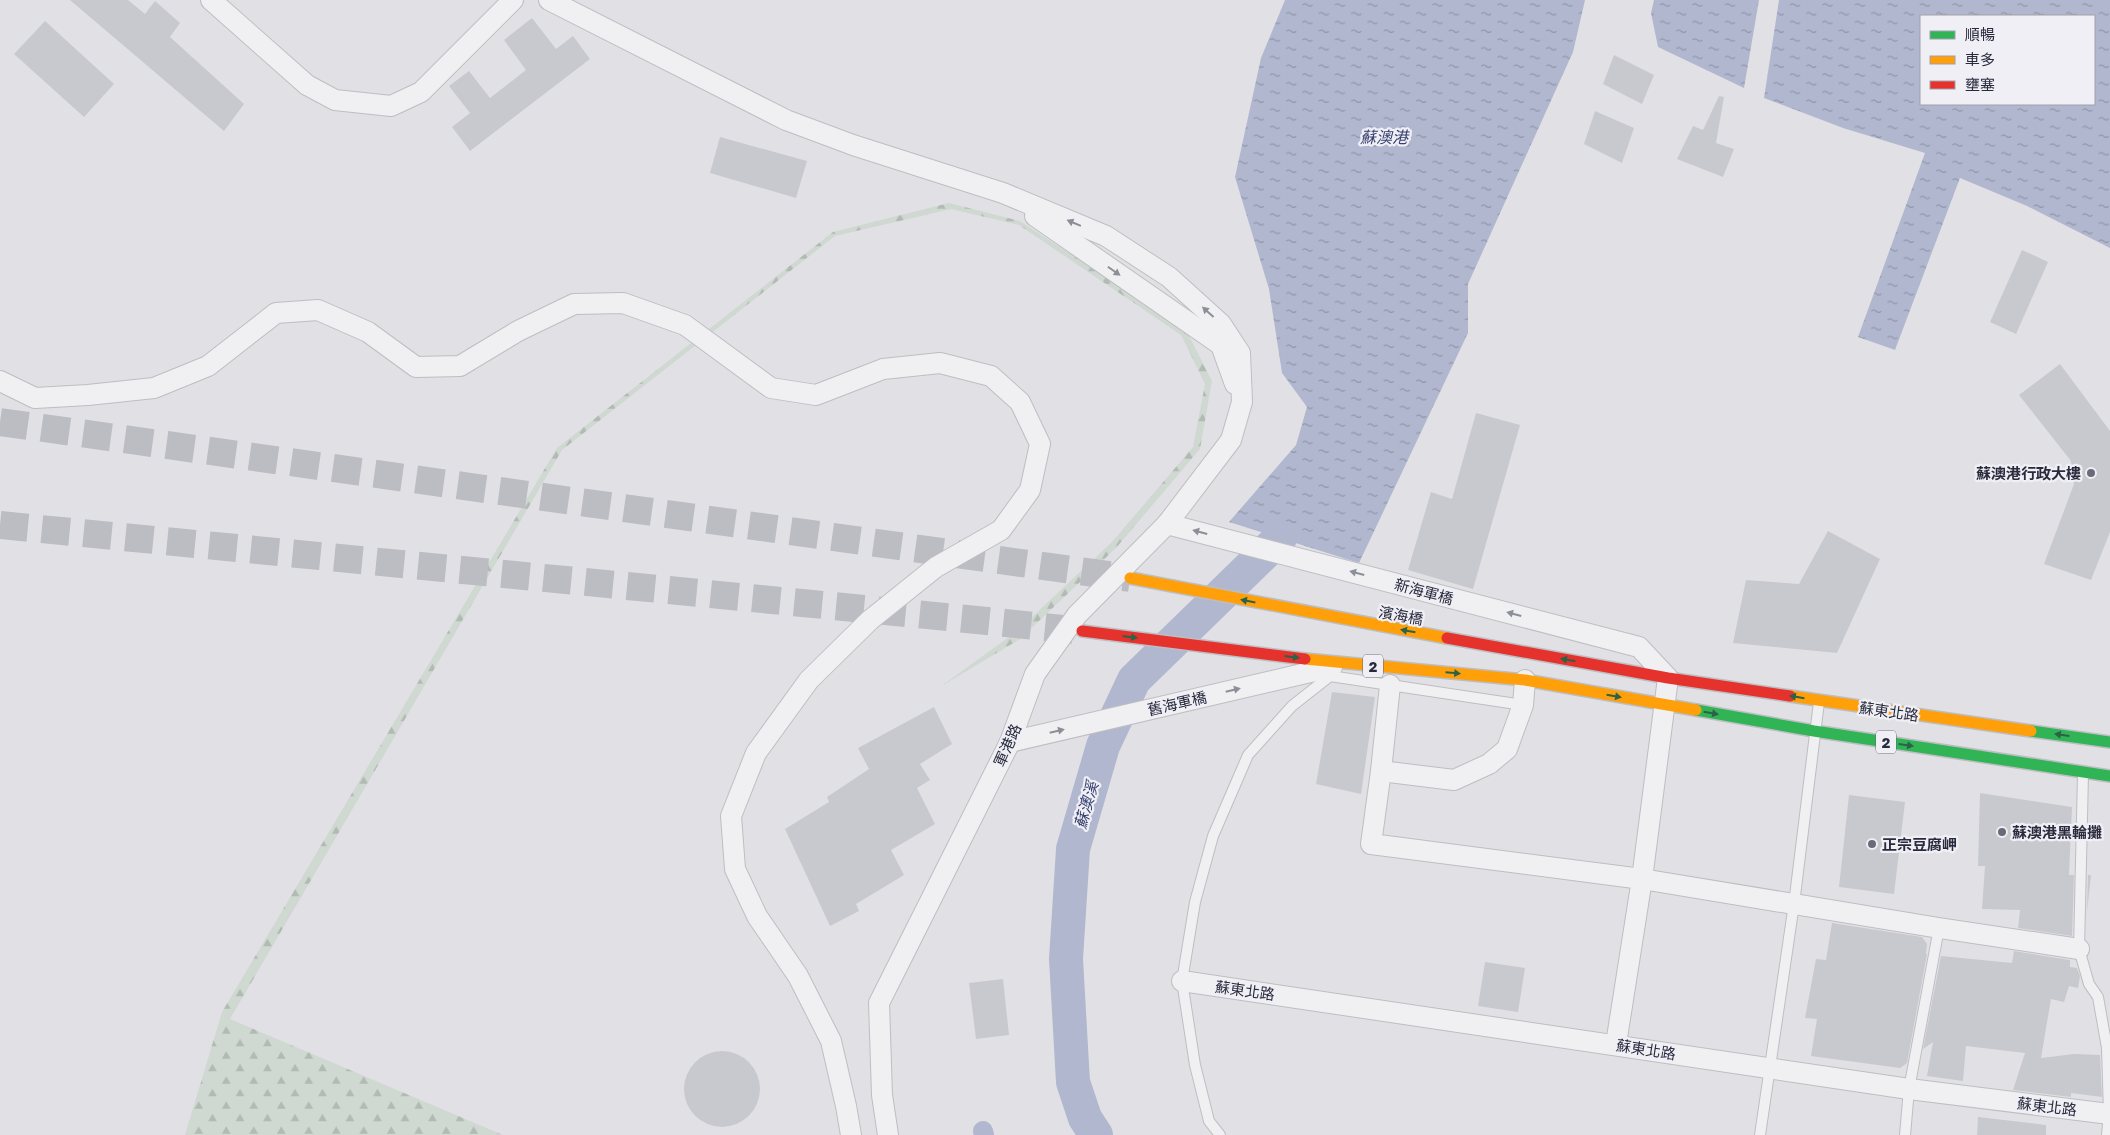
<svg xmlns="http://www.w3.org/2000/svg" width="2110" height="1135" font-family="'Golos Text','Noto Sans TC',sans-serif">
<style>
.forest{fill:url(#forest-firs)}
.water{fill:url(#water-ripples);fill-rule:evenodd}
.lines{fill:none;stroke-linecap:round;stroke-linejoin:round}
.canal{stroke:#b1b7cf;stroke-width:20}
.river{stroke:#b1b7cf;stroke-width:34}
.building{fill:#c8c9ce}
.primary-tunnel{stroke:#bcbdc3;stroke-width:28;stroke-dasharray:28 14;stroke-linecap:butt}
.lane-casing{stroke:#bebec2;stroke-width:12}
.street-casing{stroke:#bebec2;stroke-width:22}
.fast-casing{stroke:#bdbec3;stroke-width:14}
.slow-casing{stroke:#bdbec3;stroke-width:14}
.jam-casing{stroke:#bdbec3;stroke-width:14}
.lane{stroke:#f0f0f3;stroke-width:10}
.street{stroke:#f0f0f3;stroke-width:20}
.fast{stroke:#30b455;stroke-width:11}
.slow{stroke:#ff9f0a;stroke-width:11}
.jam{stroke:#e5322d;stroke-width:11}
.oneway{fill:#8c8e98}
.oneway2{fill:#2c6247}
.poi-dot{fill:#696b78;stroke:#efeff5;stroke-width:2}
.labels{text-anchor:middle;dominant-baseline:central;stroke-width:4.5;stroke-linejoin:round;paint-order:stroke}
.shield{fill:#efeff5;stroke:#646674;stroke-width:1}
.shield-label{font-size:14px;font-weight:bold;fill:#292b3d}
.poi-label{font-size:15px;font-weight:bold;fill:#292b3d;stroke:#efeff5;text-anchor:start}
.street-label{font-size:15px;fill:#292b3d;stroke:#efeff5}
.water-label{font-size:16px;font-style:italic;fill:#363f6f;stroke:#efeff5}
</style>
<defs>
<pattern id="forest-firs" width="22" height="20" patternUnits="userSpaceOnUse" patternTransform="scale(1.25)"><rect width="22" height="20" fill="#cfd8d1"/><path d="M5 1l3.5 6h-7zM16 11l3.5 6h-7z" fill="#b2bab4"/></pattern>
<pattern id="water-ripples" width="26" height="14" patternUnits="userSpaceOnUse" patternTransform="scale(1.25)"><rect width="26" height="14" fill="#b1b7cf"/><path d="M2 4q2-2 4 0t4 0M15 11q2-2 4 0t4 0" fill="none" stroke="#9095a9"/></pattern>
</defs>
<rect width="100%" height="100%" fill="#e1e1e5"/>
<polygon class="forest" points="949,203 1020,221 1186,330 1212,381 1200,449 1116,548 1020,639 940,687 1016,632 1112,542 1193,447 1205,384 1181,335 1019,225 951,209 835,236 562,450 230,1019 503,1135 185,1135 222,1012 557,448 833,232"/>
<g class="water">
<polygon points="1285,0 1585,0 1573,52 1468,284 1468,333 1359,563 1229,522 1296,445 1307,407 1282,373 1269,289 1235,177 1261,58"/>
<polygon points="1654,0 1759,0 1744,88 1658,47 1651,13"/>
<path d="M1779,0H2110V248L2027,206L1960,178L1895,350L1858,337L1925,153L1843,128L1764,98ZM1921,16H2094V104H1921Z"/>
</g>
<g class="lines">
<polyline class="canal" points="983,1131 984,1135"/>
<polyline class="river" points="1096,1135 1085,1118 1073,1082 1066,959 1073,849 1103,746 1134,680 1280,538"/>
</g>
<g class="building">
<polygon points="70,0 128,0 145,14 155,1 180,23 170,37 244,104 224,131"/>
<polygon points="532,18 556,49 573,36 590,59 470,151 452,127 470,113 449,86 469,71 490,98 526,70 504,40"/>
<polygon points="45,21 114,84 84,117 14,54"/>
<polygon points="1614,55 1654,75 1642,104 1603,84"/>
<polygon points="1719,96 1724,97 1716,143 1734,149 1723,177 1677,159 1693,126 1703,130"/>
<polygon points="1595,111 1634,128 1622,163 1584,144"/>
<polygon points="720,137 807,161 796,198 710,173"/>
<polygon points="2022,250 2048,262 2016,334 1990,322"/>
<polygon points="2060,364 2110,431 2110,532 2091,580 2044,564 2074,484 2071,461 2019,395"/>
<polygon points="1476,413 1520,425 1473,589 1408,570 1431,492 1452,499"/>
<polygon points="1828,531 1880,559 1837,653 1733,643 1746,580 1799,584"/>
<polygon points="1332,692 1375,697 1361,794 1316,784"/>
<polygon points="934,707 952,744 920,764 930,780 917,788 935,824 891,850 904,875 856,904 859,911 830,926 785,829 829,802 827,797 869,769 858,748"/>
<polygon points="1980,793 2072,807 2069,875 2074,875 2072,936 2018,928 2020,910 1982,909 1985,866 1978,866"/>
<polygon points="1849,795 1905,802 1894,894 1839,887"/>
<polygon points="2088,875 2091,875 2087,912"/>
<polygon points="1832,923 1922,937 1927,944 1926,954 1927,954 1907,1063 1900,1068 1811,1056 1817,1019 1805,1018 1816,959 1826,960"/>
<polygon points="2014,951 2070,960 2070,967 2077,968 2080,976 2078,988 2069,986 2064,1002 2051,999 2041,1058 2074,1054 2100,1055 2102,1097 2071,1093 2071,1097 2013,1090 2025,1053 1966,1046 1963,1081 1927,1076 1933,1042 1923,1049 1941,956 2012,963"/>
<polygon points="1485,962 1525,968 1518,1012 1478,1006"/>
<polygon points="1003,979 1009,1035 976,1039 969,983"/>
<circle cx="722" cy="1089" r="38"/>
<polygon points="1978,1117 2046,1125 2046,1135 1977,1135"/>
</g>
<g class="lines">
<g class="primary-tunnel">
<polyline points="0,422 1130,578"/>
<polyline points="0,525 977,620 1082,631"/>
</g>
<g class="lane-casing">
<g id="lane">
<polyline points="2083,774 2079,949 2089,984 2098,997 2107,1048 2109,1113 2107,1135"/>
<polyline points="1220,1135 1209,1121 1195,1065 1182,981 1195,902 1213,836 1248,755 1292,706 1330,676 1523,705"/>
<polyline points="1760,1135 1794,904 1819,702"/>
<polyline points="1905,1135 1909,1089 1939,928"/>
</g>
</g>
<g class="street-casing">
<g id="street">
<polyline points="211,0 307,85 335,100 391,106 421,92 513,0"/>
<polyline points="549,0 786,120 853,145 1003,193 1106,236 1169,277 1221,324 1240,353 1242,402 1231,440 1167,524 1077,615 1035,674 1010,742 879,1003 882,1095 888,1135"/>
<polyline points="1035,216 1221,345 1235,384"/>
<polyline points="0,381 35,398 88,395 154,388 208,366 276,313 318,310 368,332 416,367 460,366 518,331 574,304 623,303 685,325 771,388 816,395 883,369 940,363 991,376 1020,402 1040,444 1030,490 1001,530 936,567 870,620 809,680 756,753 731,816 735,869 757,916 798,976 831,1041 846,1106 851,1135"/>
<polyline points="1167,524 1639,647 1668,678 1642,879 1616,1044"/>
<polyline points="1390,685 1381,771 1371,844 1642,879 1939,928 2079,949"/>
<polyline points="1010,742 1332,667"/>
<polyline points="1381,771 1454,780 1489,764 1507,749 1523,705 1525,680"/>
<polyline points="1182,981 1909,1089 2110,1114"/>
</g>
</g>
<g class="fast-casing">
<g id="fast">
<polyline points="1696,710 1814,731 2110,776"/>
<polyline points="2031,731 2110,742"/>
</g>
</g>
<g class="slow-casing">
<g id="slow">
<polyline points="1130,578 1447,638"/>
<polyline points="1305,659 1525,680 1696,710"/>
<polyline points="1790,696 2031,731"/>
</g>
</g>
<g class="jam-casing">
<g id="jam">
<polyline points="1082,631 1305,659"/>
<polyline points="1447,638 1668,678 1790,696"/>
</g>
</g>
<use href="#lane" class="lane"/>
<use href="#street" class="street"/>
<use href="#fast" class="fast"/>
<use href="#slow" class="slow"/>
<use href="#jam" class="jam"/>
</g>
<defs><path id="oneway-solid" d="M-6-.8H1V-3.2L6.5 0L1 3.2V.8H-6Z" transform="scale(1.25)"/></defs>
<g class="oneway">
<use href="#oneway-solid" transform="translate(1074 223) rotate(-157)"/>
<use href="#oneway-solid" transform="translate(1114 271) rotate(35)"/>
<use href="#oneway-solid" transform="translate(1208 312) rotate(-138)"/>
<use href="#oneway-solid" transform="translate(1200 532) rotate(-165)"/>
<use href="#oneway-solid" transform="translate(1357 573) rotate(-165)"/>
<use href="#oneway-solid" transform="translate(1514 614) rotate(-165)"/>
<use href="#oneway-solid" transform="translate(1233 690) rotate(-13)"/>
<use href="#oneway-solid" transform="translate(1057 731) rotate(-13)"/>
</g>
<g class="oneway2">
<use href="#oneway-solid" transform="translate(1248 601) rotate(-169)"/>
<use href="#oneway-solid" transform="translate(1408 631) rotate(-170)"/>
<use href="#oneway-solid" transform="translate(1130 637) rotate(7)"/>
<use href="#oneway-solid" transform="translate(1292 657) rotate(7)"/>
<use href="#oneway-solid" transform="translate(1568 660) rotate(-170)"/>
<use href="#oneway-solid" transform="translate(1453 673) rotate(5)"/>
<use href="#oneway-solid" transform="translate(1614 696) rotate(10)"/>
<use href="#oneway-solid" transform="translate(1797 697) rotate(-171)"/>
<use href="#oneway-solid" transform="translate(1711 713) rotate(10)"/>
<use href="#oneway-solid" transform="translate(2062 735) rotate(-172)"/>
<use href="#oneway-solid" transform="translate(1906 745) rotate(8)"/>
</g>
<g class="poi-dot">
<circle cx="2091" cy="473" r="5"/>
<circle cx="2002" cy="832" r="5"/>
<circle cx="1872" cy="844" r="5"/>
</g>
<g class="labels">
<g class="shield">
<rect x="1363" y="654.5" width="20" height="23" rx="4"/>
<rect x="1876" y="730.5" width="20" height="23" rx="4"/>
</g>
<g class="shield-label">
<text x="1373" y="666">2</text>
<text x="1886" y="742">2</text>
</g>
<g class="poi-label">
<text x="2081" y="473" text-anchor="end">蘇澳港行政大樓</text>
<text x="2012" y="832">蘇澳港黑輪攤</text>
<text x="1882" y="844">正宗豆腐岬</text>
</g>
<g class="street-label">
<text transform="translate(1424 591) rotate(15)">新海軍橋</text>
<text transform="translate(1401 615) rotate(10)">濱海橋</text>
<text transform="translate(1177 703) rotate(-13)">舊海軍橋</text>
<text transform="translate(1889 711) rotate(8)">蘇東北路</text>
<text transform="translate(1007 745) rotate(-66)">軍港路</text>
<text transform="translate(1245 990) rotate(8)">蘇東北路</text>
<text transform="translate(1646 1049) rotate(9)">蘇東北路</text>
<text transform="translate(2047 1106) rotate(7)">蘇東北路</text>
</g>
<g class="water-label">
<text x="1384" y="137">蘇澳港</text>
<text transform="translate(1086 805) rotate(-74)">蘇澳溪</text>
</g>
</g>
<rect x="1920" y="15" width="175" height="90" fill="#efeff5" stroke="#a0a1ab"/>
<rect x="1930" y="31" width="25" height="8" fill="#30b455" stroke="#a0a1ab"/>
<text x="1965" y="40" font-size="15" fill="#292b3d">順暢</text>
<rect x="1930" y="56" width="25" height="8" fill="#ff9f0a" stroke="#a0a1ab"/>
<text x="1965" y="65" font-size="15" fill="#292b3d">車多</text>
<rect x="1930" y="81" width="25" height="8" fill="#e5322d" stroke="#a0a1ab"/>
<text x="1965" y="90" font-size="15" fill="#292b3d">壅塞</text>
</svg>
